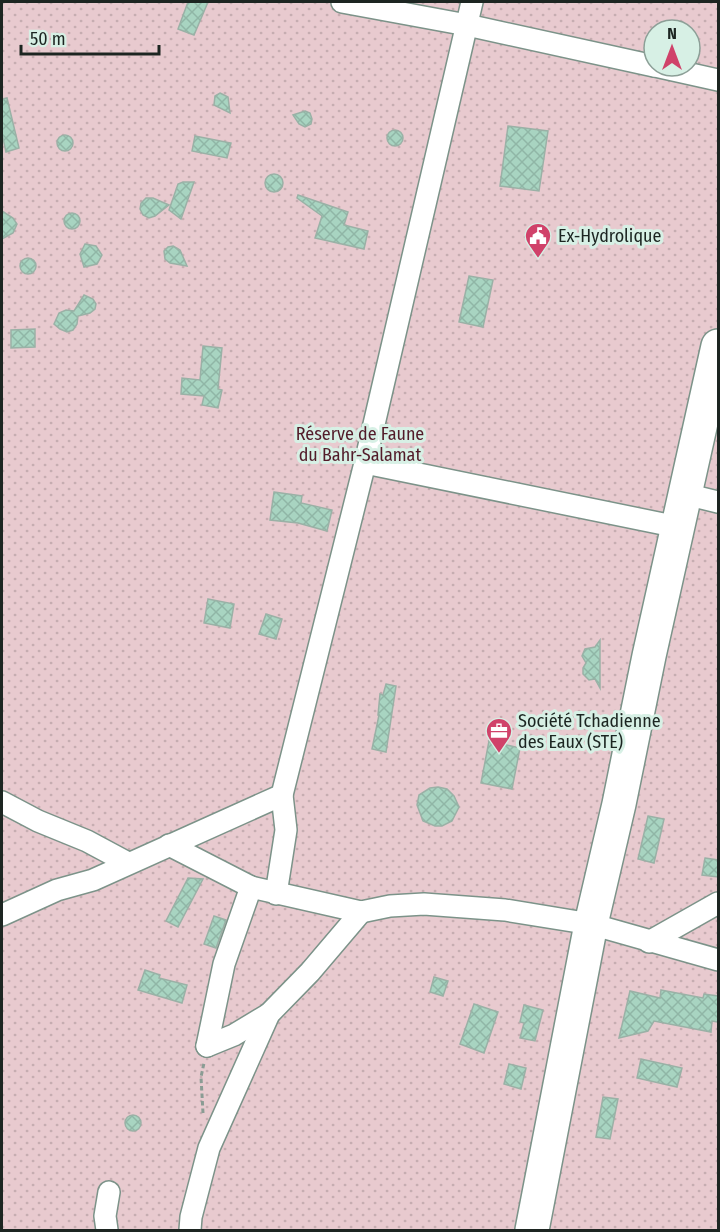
<svg xmlns="http://www.w3.org/2000/svg" width="720" height="1232" font-family="'Fira Sans Condensed',sans-serif">
<style>
.park{fill:url(#park-dots);fill-rule:evenodd}
.building{fill:url(#building-cross-hatch);stroke:#9ab1a6;stroke-width:1.5}
.lines{fill:none;stroke-linecap:round;stroke-linejoin:round}
.minor-casing{stroke:#7c9389;stroke-width:24}
.primary-casing{stroke:#7c9389;stroke-width:36}
.path{stroke:#8a9c94;stroke-width:3;stroke-dasharray:4.5 3;stroke-linecap:butt}
.minor{stroke:#fff;stroke-width:21}
.primary{stroke:#fff;stroke-width:33}
.labels{text-anchor:middle;dominant-baseline:central;stroke-width:6;stroke-linejoin:round;paint-order:stroke}
.poi-label{font-size:18px;fill:#1c2521;stroke:#d7f0e5;text-anchor:start}
.park-label{font-size:18px;fill:#521b29;stroke:#d7f0e5}
</style>
<defs>
<pattern id="park-dots" width="8" height="8" patternUnits="userSpaceOnUse" patternTransform="scale(1.5)"><rect width="8" height="8" fill="#e8cacf"/><path d="M2 2h.1M6 6h.1" fill="none" stroke="#c6adb1" stroke-width="1.8" stroke-linecap="round"/></pattern>
<pattern id="building-cross-hatch" width="8" height="8" patternUnits="userSpaceOnUse" patternTransform="scale(1.5)"><rect width="8" height="8" fill="#a8d4c1"/><path d="M0 0l8 8M0 8l8-8" fill="none" stroke="#90b6a6"/></pattern>
</defs>
<rect width="100%" height="100%" fill="#d7f0e5"/>
<path class="park" d="M2,2H718V1230H2ZM654,30H690V66H654Z"/>
<g class="building">
<polygon points="188,2 208,2 194,35 178,29"/>
<polygon points="220,93 228,97 230,113 214,105 215,96"/>
<polygon points="7,98 19,148 6,152 2,134 2,99"/>
<polygon points="305,111 310,113 312,119 311,124 305,127 299,124 293,115"/>
<polygon points="508,126 548,131 539,191 500,186"/>
<circle cx="395" cy="138" r="8"/>
<circle cx="65" cy="143" r="8"/>
<polygon points="195,136 231,143 227,158 192,151"/>
<circle cx="274" cy="183" r="9"/>
<polygon points="194,182 181,219 169,210 178,184 183,182"/>
<polygon points="298,195 348,212 344,225 368,231 364,249 315,238 322,216 297,198"/>
<polygon points="146,198 153,198 169,205 155,216 149,218 143,215 140,209 141,203"/>
<polygon points="2,211 13,218 17,224 13,233 2,239"/>
<circle cx="72" cy="221" r="8"/>
<polygon points="85,244 96,246 102,255 97,264 84,267 80,254"/>
<polygon points="173,246 180,250 187,266 170,263 165,259 164,251 168,247"/>
<circle cx="28" cy="266" r="8"/>
<polygon points="469,276 493,280 483,327 459,322"/>
<polygon points="84,295 93,299 96,304 95,309 90,313 78,316 77,324 73,330 67,332 60,329 54,324 59,313 66,310 74,311"/>
<polygon points="35,329 35,347 11,348 11,330"/>
<polygon points="203,346 222,348 218,389 222,390 218,408 202,405 204,396 181,394 182,378 200,380"/>
<polygon points="274,492 302,496 301,503 332,510 327,531 298,523 270,520"/>
<polygon points="208,599 234,604 230,628 204,623"/>
<polygon points="266,614 282,619 276,639 259,634"/>
<polygon points="600,640 600,688 595,679 589,680 583,674 583,668 586,663 582,656 585,649 595,647"/>
<polygon points="386,684 396,686 386,752 372,749 379,715 378,715 380,694 383,695"/>
<polygon points="489,741 520,748 512,789 481,783"/>
<polygon points="438,787 447,789 454,796 459,807 452,821 442,826 435,826 423,821 417,805 419,795 430,788"/>
<polygon points="648,816 664,819 654,863 638,859"/>
<polygon points="705,858 718,860 718,877 702,875"/>
<polygon points="188,878 203,879 178,927 166,921"/>
<polygon points="214,916 226,920 216,948 204,944"/>
<polygon points="145,970 160,975 159,978 187,985 182,1003 138,990"/>
<polygon points="434,977 448,981 443,996 430,992"/>
<polygon points="661,990 703,998 704,994 718,996 718,1022 712,1021 711,1032 654,1021 648,1031 619,1038 630,991 660,998"/>
<polygon points="474,1004 498,1012 484,1053 460,1044"/>
<polygon points="524,1005 543,1010 535,1041 520,1038 524,1023 520,1022"/>
<polygon points="641,1059 682,1068 677,1087 637,1078"/>
<polygon points="509,1064 526,1068 521,1089 504,1084"/>
<polygon points="603,1097 618,1099 610,1139 596,1137"/>
<circle cx="133" cy="1123" r="8"/>
</g>
<g class="lines">
<g class="minor-casing">
<g id="minor">
<polyline points="342,2 467,25 654,66"/>
<polyline points="655,66 718,80"/>
<polyline points="365,463 678,527"/>
<polyline points="685,494 718,502"/>
<polyline points="2,802 38,821 87,841 128,863"/>
<polyline points="169,845 251,887"/>
<polyline points="276,894 286,830 282,795"/>
<polyline points="2,915 57,890 93,880 282,795 365,463 472,2"/>
<polyline points="649,942 718,903"/>
<polyline points="207,1046 224,964 251,887 361,912 390,906 424,904 505,910 591,924 718,960"/>
<polyline points="207,1046 234,1035 269,1014"/>
<polyline points="107,1230 105,1216 109,1192"/>
<polyline points="190,1230 191,1217 209,1148 269,1014 310,972 361,912"/>
</g>
</g>
<g class="primary-casing">
<polyline id="primary" points="532,1230 591,924 619,804 649,656 718,346"/>
</g>
<polyline class="path" points="203,1113 201,1077 204,1063"/>
<use href="#minor" class="minor"/>
<use href="#primary" class="primary"/>
</g>
<defs>
<g id="civic-pin" transform="scale(1.35)"><path d="M0 17L-7.5 6A9.5 9.5 0 1 1 7.5 6Z" fill="#d0426a" stroke="#d7f0e5"/><path d="M-.6-6.5H3V-4.5H.6V-3L4-1V1h2V6H-6V1h2V-1L-.6-3ZM-1.2 2.5V6h2.4V2.5Z" fill="#fff"/></g>
<g id="office-pin" transform="scale(1.35)"><path d="M0 17L-7.5 6A9.5 9.5 0 1 1 7.5 6Z" fill="#d0426a" stroke="#d7f0e5"/><path d="M-6-3h4V-5.5h4V-3h4V5H-6ZM-1-4.5V-3h2v-1.5ZM-6 0V1H6V0Z" fill="#fff"/></g>
</defs>
<g fill-rule="evenodd">
<use href="#civic-pin" x="538" y="236"/>
<use href="#office-pin" x="499" y="731"/>
</g>
<g class="labels">
<g class="poi-label">
<text x="558" y="236">Ex-Hydrolique</text>
<text x="518" y="721">Société Tchadienne<tspan x="518" dy="21">des Eaux (STE)</tspan></text>
</g>
<g class="park-label">
<text x="360" y="434">Réserve de Faune<tspan x="360" dy="21">du Bahr-Salamat</tspan></text>
</g>
</g>
<rect width="720" height="1232" fill="none" stroke="#1c2521" stroke-width="6"/>
<g transform="translate(672 48)"><circle r="28" fill="#d7f0e5" stroke="#8c9f97" stroke-width="1.5"/>
<path d="M0-4.5L10 22L0 15L-10 22Z" fill="#d0426a"/>
<text y="-9" font-size="16" font-weight="bold" text-anchor="middle" fill="#1c2521">N</text>
</g>
<path d="M21 45v9h138v-9" fill="none" stroke="#1c2521" stroke-width="3"/>
<text x="30" y="45" font-size="18" fill="#1c2521" stroke="#d7f0e5" stroke-width="4.5" paint-order="stroke">50 m</text>
</svg>
